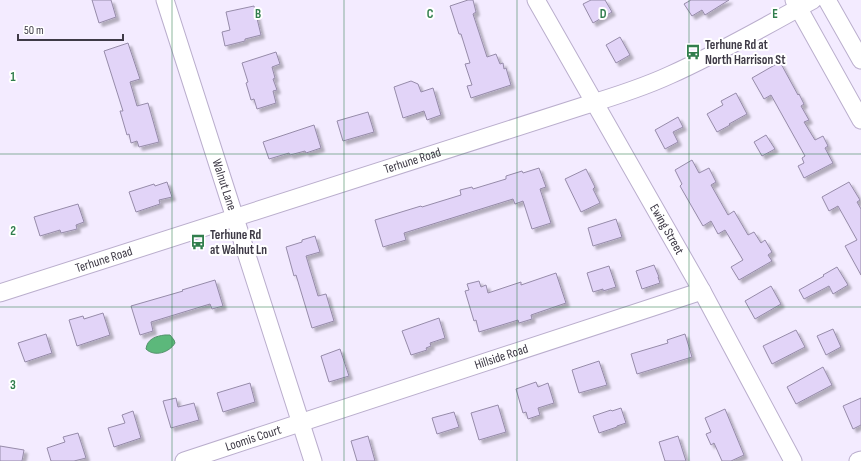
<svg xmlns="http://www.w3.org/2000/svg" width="861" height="461" font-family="'Sofia Sans Condensed',sans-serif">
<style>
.water{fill:#5cb87b;stroke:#53926b}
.building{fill:#e2d4f8;stroke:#968ba9;filter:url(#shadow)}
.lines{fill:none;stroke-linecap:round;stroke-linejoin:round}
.minor-casing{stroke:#baaecd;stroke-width:19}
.minor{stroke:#fff;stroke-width:17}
.grid{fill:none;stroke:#317e4d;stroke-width:1;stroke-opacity:0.55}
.labels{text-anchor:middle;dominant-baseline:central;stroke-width:4;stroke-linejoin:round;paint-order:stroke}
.poi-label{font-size:13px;font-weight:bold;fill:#3e3a46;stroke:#fff;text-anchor:start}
.street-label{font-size:13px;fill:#3e3a46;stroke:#fff}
.grid-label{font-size:13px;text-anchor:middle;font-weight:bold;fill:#317e4d;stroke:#fff;stroke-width:4;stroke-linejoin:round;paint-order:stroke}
</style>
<defs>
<filter id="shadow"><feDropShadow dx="3.5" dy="3.5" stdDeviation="1" flood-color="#0004"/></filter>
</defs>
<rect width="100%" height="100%" fill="#f3ebff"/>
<path class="water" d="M165,335H170L174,340L175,343C169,353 154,357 146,349C147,339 156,336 165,335Z"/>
<g class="building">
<polygon points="92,0 111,0 116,17 99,23"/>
<polygon points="468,0 473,0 476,12 473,14 487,57 496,54 500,64 503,63 504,69 506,68 511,85 471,98 467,86 472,85 465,64 470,63 461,34 459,34 450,6"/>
<polygon points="591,0 605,0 612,12 593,23 583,4"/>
<polygon points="691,0 729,0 705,15 702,10 692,16 684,4"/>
<polygon points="254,6 261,35 245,39 245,41 225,46 222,32 230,30 226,12"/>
<polygon points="620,37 630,55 616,63 606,45"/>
<polygon points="128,43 140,79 130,82 137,106 148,103 159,142 139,147 137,141 131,143 129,134 127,135 120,111 123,111 104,51"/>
<polygon points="276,52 280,64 272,67 275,78 273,79 277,90 273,91 276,103 257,109 254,99 251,100 246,83 248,82 242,63"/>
<polygon points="780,62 798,95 799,94 804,104 801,106 809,120 804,122 815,140 823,136 828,146 825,148 833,163 804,178 798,166 804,163 802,158 805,156 771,95 764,99 752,78"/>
<polygon points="411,81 418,84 421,92 433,88 441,115 427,120 424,111 403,118 394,87"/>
<polygon points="736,93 747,114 729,124 730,125 717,132 707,114 723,105 721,101"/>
<polygon points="368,112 374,132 343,141 337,121"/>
<polygon points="678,117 683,127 673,132 678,142 665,149 655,130"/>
<polygon points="314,125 321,148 306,153 305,151 290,155 289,153 269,159 263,142"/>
<polygon points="766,135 775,149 762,156 754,142"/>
<polygon points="692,160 699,173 709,168 716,182 711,185 728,215 734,211 748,235 754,232 761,243 765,240 772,252 768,255 772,261 739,280 731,267 743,260 725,230 718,234 711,221 703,226 680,186 682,184 675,170"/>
<polygon points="539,168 546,187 540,189 551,223 532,229 523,201 515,204 513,199 404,233 406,240 383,247 375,220 421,206 422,207 461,195 460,190 472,187 473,189 506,179 506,176 522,171 523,173"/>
<polygon points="586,169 595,187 593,189 600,203 581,212 565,179"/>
<polygon points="167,182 172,197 159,200 160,204 136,212 129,192 154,184 155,186"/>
<polygon points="849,182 860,200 857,202 861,209 861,275 845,246 857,240 838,206 829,211 822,197"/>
<polygon points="78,204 84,222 76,225 77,229 61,233 60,230 40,236 34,217"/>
<polygon points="616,219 622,237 593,246 588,228"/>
<polygon points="315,236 320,252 306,256 318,296 326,294 334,321 312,328 296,275 294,276 286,247 302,242 302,240"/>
<polygon points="654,265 659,277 658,277 660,283 642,289 636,271"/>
<polygon points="609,266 616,287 603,291 603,289 593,292 587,273"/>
<polygon points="837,267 848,285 833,294 829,286 804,299 799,290 824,276 823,275"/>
<polygon points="556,273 566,303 531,315 532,319 519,323 518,320 479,332 476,320 474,321 465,291 469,290 467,284 479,281 481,287 486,285 488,293 521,282 521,285"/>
<polygon points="215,280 223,306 212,309 210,304 151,322 153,331 140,335 131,306 183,291 182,290"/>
<polygon points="771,286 781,304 755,319 745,301"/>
<polygon points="103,313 110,335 77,346 69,320 83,316 84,319"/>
<polygon points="439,318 445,338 430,343 431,346 426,348 427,350 411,355 402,331"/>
<polygon points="833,329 841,347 826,355 817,336"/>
<polygon points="796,330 805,347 772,364 763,346"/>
<polygon points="46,334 52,353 25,362 18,343"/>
<polygon points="685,334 692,357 637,374 631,354 668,343 667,340"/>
<polygon points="340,349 349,376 329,382 321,356"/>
<polygon points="599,361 607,385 579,393 572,370"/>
<polygon points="823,367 832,385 796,404 787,387"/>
<polygon points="536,382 538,387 548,383 554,403 538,408 540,415 528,419 526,412 523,413 516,389"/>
<polygon points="250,383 255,402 223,412 217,393"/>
<polygon points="176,398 178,407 194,403 199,420 171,428 163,401"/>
<polygon points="861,398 861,425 853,429 843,406"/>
<polygon points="498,405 506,432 479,440 471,413"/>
<polygon points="621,408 626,423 617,426 617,427 599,433 593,416 611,410 612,411"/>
<polygon points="725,409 744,455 731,461 722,461 714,443 711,445 706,434 711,432 705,418"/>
<polygon points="133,411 141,438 114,447 108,428 125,423 122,415"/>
<polygon points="454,412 459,427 437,434 432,418"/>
<polygon points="78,433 86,458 74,461 51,461 47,448 65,442 63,437"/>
<polygon points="368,436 375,461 357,461 351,441"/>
<polygon points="678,436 686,461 665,461 659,442"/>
<polygon points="0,446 24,450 22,461 0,461"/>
</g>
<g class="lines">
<g class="minor-casing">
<g id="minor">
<path id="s1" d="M165,0L313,461"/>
<path id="s2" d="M536,0L702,291L793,461"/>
<polyline points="794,0 861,120"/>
<polyline points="827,0 861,60"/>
<path id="s3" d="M0,293L583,106C613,97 642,88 670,75C719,53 766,26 813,0"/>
<path id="s4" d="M184,461L702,291"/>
<polyline points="858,461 861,460"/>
</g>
</g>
<use href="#minor" class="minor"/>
</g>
<path class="grid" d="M172,0V461M344,0V461M517,0V461M689,0V461M0,154H861M0,307H861"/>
<defs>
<g id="bus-bare" transform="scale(1.2)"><path d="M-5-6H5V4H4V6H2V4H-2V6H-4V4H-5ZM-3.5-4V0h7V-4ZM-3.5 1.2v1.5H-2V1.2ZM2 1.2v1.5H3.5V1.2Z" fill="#317e4d" stroke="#fff" stroke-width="2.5" paint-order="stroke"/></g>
</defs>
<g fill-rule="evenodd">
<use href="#bus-bare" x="693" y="52"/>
<use href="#bus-bare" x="198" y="242"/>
</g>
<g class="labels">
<g class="poi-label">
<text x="705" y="45">Terhune Rd at<tspan x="705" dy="15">North Harrison St</tspan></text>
<text x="210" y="235">Terhune Rd<tspan x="210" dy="15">at Walnut Ln</tspan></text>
</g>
<g class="street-label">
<text stroke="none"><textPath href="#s3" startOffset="433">Terhune Road</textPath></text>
<text stroke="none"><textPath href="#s1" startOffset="194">Walnut Lane</textPath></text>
<text stroke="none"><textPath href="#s2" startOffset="264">Ewing Street</textPath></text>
<text stroke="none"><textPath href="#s3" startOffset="109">Terhune Road</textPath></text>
<text stroke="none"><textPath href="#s4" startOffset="334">Hillside Road</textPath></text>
<text stroke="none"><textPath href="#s4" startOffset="73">Loomis Court</textPath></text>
</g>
</g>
<g class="grid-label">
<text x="258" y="18">B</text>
<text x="430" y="18">C</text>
<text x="603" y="18">D</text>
<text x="775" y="18">E</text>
<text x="13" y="81">1</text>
<text x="13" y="235">2</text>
<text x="13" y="389">3</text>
</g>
<path d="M18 34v6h105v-6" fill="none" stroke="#3e3a46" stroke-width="2"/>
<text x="24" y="34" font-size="12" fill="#3e3a46" stroke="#ffffff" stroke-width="3" paint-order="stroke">50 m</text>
</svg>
